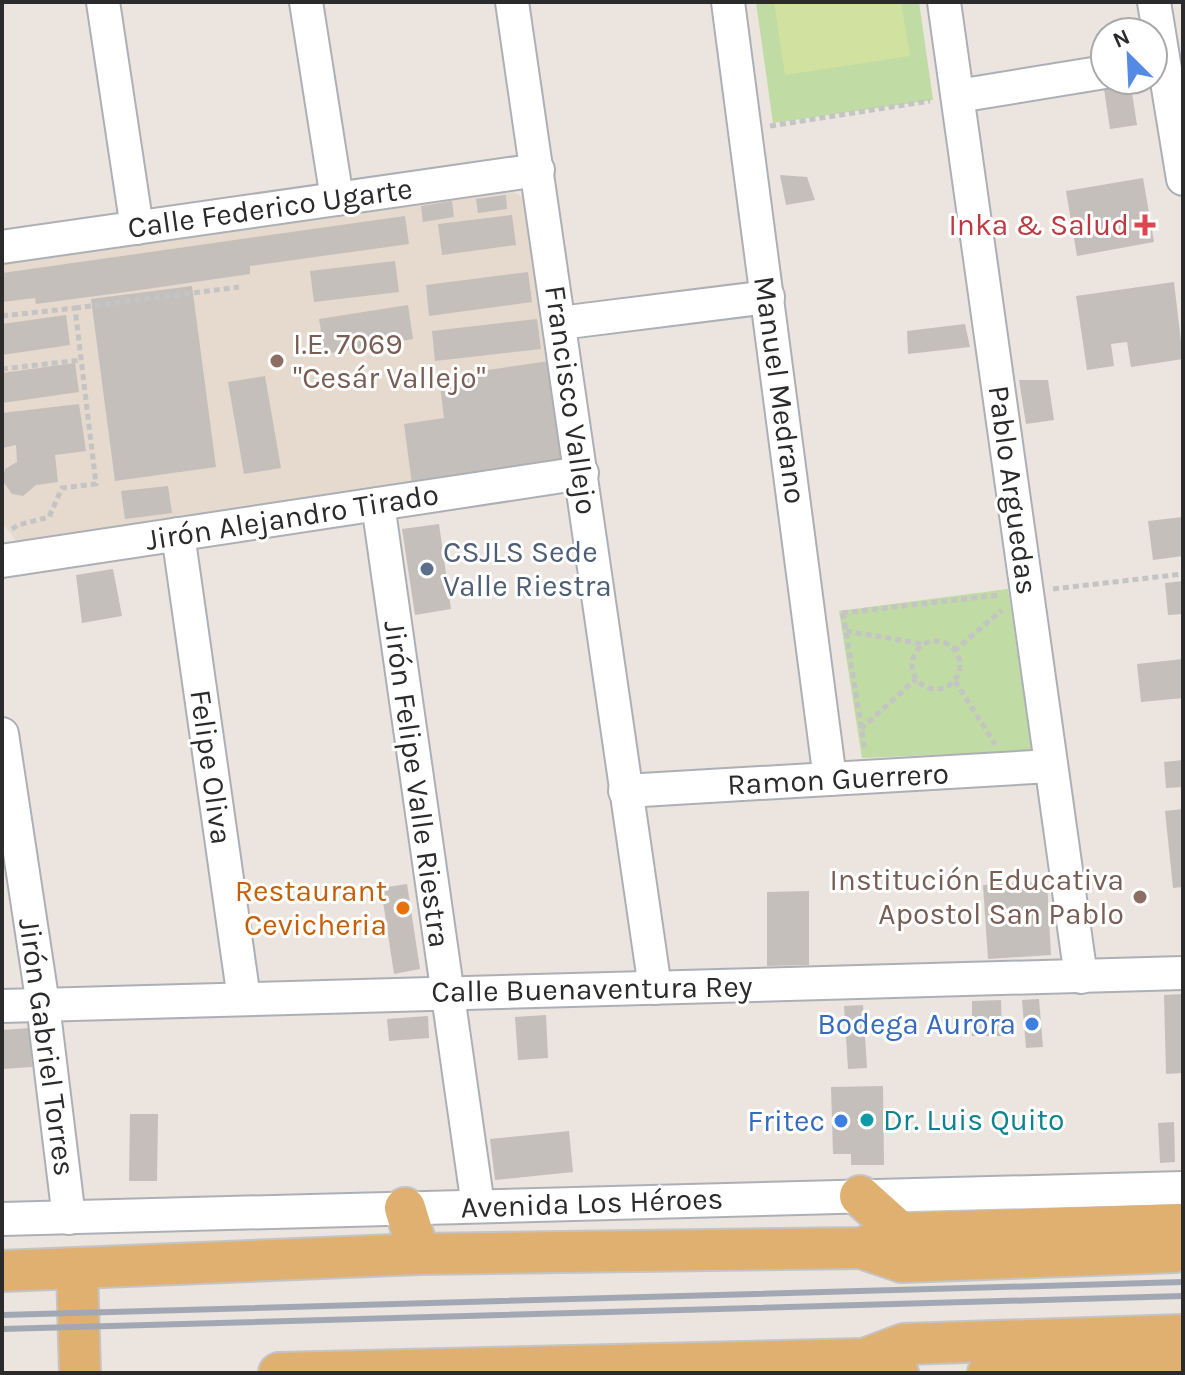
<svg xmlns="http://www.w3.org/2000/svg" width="1185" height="1375" font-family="Karla,sans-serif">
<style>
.education{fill:#e6d9ce}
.green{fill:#c0dba3}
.pitch{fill:#d1e1a0}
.building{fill:#c4bfba}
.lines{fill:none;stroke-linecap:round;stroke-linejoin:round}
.minor-casing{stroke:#acb0b6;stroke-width:36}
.major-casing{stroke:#c4c4c4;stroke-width:44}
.path{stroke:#c4c4c4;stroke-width:5;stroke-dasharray:6 4;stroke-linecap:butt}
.minor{stroke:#fff;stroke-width:32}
.major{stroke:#dfb070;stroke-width:40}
.rail{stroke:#a2a8b3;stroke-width:6}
.health-dot{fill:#e0444e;stroke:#fff;stroke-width:3}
.education-dot{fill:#8d6e63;stroke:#fff;stroke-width:3}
.service-dot{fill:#5c6f8a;stroke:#fff;stroke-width:3}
.food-dot{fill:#e8710a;stroke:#fff;stroke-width:3}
.shop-dot{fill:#3f7fe0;stroke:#fff;stroke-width:3}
.culture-dot{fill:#0f9aa8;stroke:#fff;stroke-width:3}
.labels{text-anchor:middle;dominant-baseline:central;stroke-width:6;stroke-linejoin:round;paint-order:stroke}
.street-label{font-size:30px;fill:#2b2b2b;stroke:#fff}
.health-label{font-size:30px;fill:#be3a42;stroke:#fff;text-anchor:end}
.education-label{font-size:30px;fill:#785e54;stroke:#fff;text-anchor:start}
.service-label{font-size:30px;fill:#4e5e75;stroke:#fff;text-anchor:start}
.food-label{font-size:30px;fill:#c56008;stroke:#fff;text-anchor:end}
.shop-label{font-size:30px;fill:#366cbe;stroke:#fff;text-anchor:end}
.culture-label{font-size:30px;fill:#0d838f;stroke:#fff;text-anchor:start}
</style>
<rect width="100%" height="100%" fill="#ebe4df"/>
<polygon class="education" points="513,192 526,199 569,461 21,547 2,522 2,262"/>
<g class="green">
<polygon points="756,2 919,2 933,100 773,123"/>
<polygon points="1008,589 1032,751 862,758 839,611"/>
</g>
<polygon class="pitch" points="774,2 901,2 910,56 785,75"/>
<g class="building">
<polygon points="1130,80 1137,125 1110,129 1103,82"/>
<polygon points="780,175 807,177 815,200 786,205"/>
<polygon points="1143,178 1154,242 1077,256 1066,191"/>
<polygon points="506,195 507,209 478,213 476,199"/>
<polygon points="452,201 454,217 423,222 421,206"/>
<polygon points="512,215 516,245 442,255 438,224"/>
<polygon points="405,216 409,244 250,266 250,274 126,292 36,304 35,298 2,302 2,273"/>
<polygon points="395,261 399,292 314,302 310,271"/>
<polygon points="528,272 532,302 429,316 426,285"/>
<polygon points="1174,282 1183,359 1131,367 1127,342 1111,344 1114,366 1087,370 1076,296"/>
<polygon points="192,286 216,467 115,481 91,299"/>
<polygon points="408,305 413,339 325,354 319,319"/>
<polygon points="66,315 70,345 2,355 2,324"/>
<polygon points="537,319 541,349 435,361 432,331"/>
<polygon points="965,324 970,347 908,354 907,331"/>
<polygon points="549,361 562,457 557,464 412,484 404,424 444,418 439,377"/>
<polygon points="75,363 79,392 2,403 2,373"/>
<polygon points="265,376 281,468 244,474 228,382"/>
<polygon points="1019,380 1048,380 1054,420 1026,424"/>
<polygon points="79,404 86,451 55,455 58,482 36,485 23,496 12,494 2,480 5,469 17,462 16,445 2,448 2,413"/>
<polygon points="168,486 172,513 125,519 121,491"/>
<polygon points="1183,517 1183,556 1153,560 1148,521"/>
<polygon points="439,524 451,609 415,615 402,529"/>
<polygon points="113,569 122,616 82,623 76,575"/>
<polygon points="1183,581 1183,614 1168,615 1165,583"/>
<polygon points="1183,659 1183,698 1141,702 1137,664"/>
<polygon points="1183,760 1183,787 1166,788 1164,762"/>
<polygon points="1183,809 1183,887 1173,888 1165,811"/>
<polygon points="1047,881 1051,955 988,959 983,885"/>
<polygon points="407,884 420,969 394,974 381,888"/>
<polygon points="809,891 809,965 767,966 767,892"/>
<polygon points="1183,994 1183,1073 1166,1074 1164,995"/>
<polygon points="1039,999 1043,1047 1026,1048 1022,1000"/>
<polygon points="1001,1000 1002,1036 972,1036 972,1001"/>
<polygon points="863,1005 867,1068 848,1069 844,1006"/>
<polygon points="546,1015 548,1058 518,1060 515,1017"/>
<polygon points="428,1016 429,1038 389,1041 387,1019"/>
<polygon points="30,1028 32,1067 2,1069 2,1030"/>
<polygon points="883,1086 884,1165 851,1165 851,1154 833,1154 831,1087"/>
<polygon points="130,1114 158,1114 157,1181 129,1181"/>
<polygon points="1174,1122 1175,1162 1160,1163 1158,1123"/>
<polygon points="569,1131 573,1172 495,1180 490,1139"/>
</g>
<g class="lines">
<g class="minor-casing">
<g id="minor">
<polyline points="103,2 137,228"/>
<polyline points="306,2 337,199"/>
<polyline points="512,2 655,988"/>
<polyline points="728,2 830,779"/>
<polyline points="944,2 1081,977"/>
<polyline points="1154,2 1183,179"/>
<polyline points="958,96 1105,72"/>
<polyline points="2,247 538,170"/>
<polyline points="560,323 768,297"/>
<polyline points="378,504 478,1206"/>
<polyline points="178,534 244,999"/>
<polyline points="2,561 582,473"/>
<polyline points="2,734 43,1005 69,1218"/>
<polyline points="625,791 1051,766"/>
<polyline points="2,1006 1183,973"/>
<polyline points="2,1219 1183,1188"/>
</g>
</g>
<g class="major-casing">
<g id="major">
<polyline points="860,1196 901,1233"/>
<polyline points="405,1208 419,1254"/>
<polyline points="861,1248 902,1262 1175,1252"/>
<polyline points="77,1269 80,1373"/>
<polyline points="2,1271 419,1254 861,1248 901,1233 1183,1224"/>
<polyline points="864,1359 904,1344 1183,1335"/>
<polyline points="279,1373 864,1359 898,1373"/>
<polyline points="988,1373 1183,1367"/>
</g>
</g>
<g class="path">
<polyline points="770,126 930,101"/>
<polyline points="75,308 239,287"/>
<polyline points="2,316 75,308 96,484 62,488 49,517 18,525 9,531"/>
<polyline points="2,369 81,360"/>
<polyline points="1053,589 1183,574"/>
<polyline points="842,613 999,595"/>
<polyline points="843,613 865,750"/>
<polyline points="846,631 923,644"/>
<circle cx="936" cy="665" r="24"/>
<polyline points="954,651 1002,610"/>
<polyline points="955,681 995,744"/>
<polyline points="861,729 916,679"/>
</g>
<use href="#minor" class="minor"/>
<use href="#major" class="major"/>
<g class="rail">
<polyline points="2,1315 1183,1282"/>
<polyline points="2,1329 1183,1296"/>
</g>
</g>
<path class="health-dot" d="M1141 213h8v8h8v8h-8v8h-8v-8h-8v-8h8z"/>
<g class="education-dot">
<circle cx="277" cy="361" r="8"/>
<circle cx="1140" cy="897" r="8"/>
</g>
<circle class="service-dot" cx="427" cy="569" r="8"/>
<circle class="food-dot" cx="403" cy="908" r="8"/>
<g class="shop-dot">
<circle cx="1032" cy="1024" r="8"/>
<circle cx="841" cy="1121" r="8"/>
</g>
<circle class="culture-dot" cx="867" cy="1120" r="8"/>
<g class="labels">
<g class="street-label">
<text transform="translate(270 208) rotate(-8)">Calle Federico Ugarte</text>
<text transform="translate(780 390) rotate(82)">Manuel Medrano</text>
<text transform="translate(571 400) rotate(82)">Francisco Vallejo</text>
<text transform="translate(1013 490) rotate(82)">Pablo Arguedas</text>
<text transform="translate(292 517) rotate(-9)">Jirón Alejandro Tirado</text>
<text transform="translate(211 767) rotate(82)">Felipe Oliva</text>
<text transform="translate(838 779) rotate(-3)">Ramon Guerrero</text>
<text transform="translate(417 784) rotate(82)">Jirón Felipe Valle Riestra</text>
<text transform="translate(592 989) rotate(-1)">Calle Buenaventura Rey</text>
<text transform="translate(47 1047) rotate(82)">Jirón Gabriel Torres</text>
<text transform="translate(592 1203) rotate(-2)">Avenida Los Héroes</text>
</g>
<g class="health-label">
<text x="1129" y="225">Inka &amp; Salud</text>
</g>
<g class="education-label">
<text x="293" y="344">I.E. 7069<tspan x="293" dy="34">"Cesár Vallejo"</tspan></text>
<text x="1124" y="880" text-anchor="end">Institución Educativa<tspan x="1124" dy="34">Apostol San Pablo</tspan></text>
</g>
<g class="service-label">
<text x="443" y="552">CSJLS Sede<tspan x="443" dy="34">Valle Riestra</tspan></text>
</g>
<g class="food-label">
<text x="387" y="891">Restaurant<tspan x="387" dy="34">Cevicheria</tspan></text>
</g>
<g class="shop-label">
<text x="1016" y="1024">Bodega Aurora</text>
<text x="825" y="1121">Fritec</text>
</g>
<g class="culture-label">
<text x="883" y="1120">Dr. Luis Quito</text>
</g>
</g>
<rect width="1185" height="1375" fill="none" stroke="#2b2b2b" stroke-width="8"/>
<g transform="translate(1129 56) rotate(336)"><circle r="38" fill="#ffffff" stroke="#aaaaaa" stroke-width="2"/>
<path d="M0-6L14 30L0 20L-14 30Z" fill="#548ae4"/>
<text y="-12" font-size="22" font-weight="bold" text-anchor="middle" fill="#2b2b2b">N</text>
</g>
</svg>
